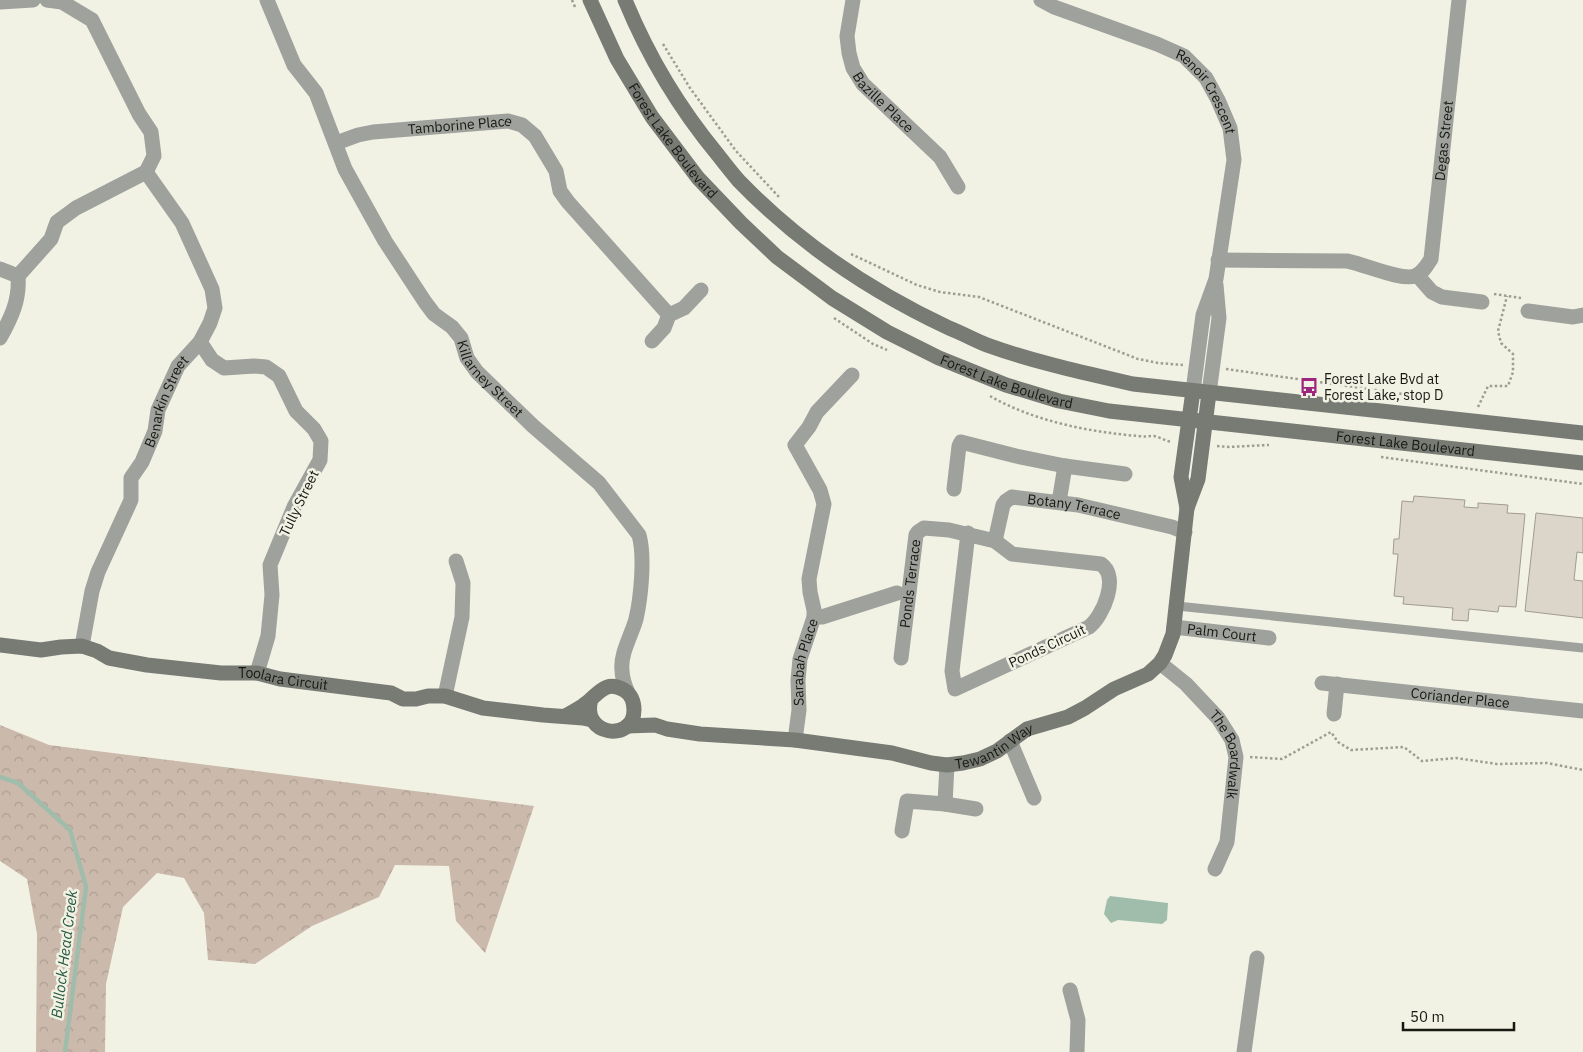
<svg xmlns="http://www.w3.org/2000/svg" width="1583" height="1052" font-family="'IBM Plex Sans',sans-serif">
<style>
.forest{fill:url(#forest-crowns)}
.water{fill:#a0bdab}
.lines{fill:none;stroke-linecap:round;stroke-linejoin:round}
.stream{stroke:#a0bdab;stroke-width:4.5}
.building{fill:#dcd5c9;stroke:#a29b90}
.path{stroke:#9d9e93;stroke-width:2.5;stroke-dasharray:2.5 2.5;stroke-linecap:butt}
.lane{stroke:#9ea19c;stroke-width:9}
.street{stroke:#9ea19c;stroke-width:15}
.secondary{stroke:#777b74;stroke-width:15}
.labels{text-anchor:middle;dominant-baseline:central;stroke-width:5;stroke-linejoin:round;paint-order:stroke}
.street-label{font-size:14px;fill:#181813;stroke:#f1f2e4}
.poi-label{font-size:14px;fill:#181813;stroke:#f1f2e4;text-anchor:start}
.water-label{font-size:15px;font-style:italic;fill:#285a40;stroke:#f1f2e4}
</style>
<defs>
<pattern id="forest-crowns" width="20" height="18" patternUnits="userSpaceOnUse" patternTransform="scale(1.25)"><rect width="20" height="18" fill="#cbb9ac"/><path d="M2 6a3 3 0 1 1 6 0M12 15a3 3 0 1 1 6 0" fill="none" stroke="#ae9e93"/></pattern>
</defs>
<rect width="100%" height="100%" fill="#f1f2e4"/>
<polygon class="forest" points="0,725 49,745 534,806 485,953 456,921 449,866 395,865 379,897 312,926 255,964 208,960 204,913 184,878 157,873 123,907 106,984 105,1052 36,1052 37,934 27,879 0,861"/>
<polygon class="water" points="1110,896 1168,903 1167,920 1162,924 1118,920 1111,923 1104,914 1107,900"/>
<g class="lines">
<polyline class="stream" points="0,777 18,783 70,830 86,887 65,1052"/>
</g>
<g class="building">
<polygon points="1414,496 1465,500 1464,507 1478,508 1478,503 1508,505 1507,513 1525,514 1516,607 1499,606 1498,612 1469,609 1468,621 1452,620 1453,608 1403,604 1404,597 1394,596 1398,554 1393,554 1394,539 1399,539 1402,501 1413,502"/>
<polygon points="1536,513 1583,518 1583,553 1577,552 1574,580 1583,581 1583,618 1525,611"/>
</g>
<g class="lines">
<g class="path">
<polyline points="572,0 575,7"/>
<polyline points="663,44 690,88 736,151 779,197"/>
<polyline points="851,254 917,285 940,292 979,297 1138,359 1158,363 1183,365"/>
<polyline points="1494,294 1521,298"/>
<polyline points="834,318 873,344 887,350"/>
<polyline points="1226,369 1397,393 1423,399"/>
<path d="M990,396C1033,421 1090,432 1138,436C1144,437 1149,436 1154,436C1160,437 1165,441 1172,442"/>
<polyline points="1478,407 1488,386 1508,386 1513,372 1513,354 1501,343 1498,331 1507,296"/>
<polyline points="1217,446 1229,447 1269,445"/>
<polyline points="1381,457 1583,484"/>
<polyline points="1250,757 1282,759 1331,732 1338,742 1351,750 1404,747 1422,761 1456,758 1497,764 1547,763 1583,770"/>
</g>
<polyline class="lane" points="1177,606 1583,648"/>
<g class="street">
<path id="s1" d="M267,0L294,65L316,93L345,169L385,241L425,302L434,314L452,327L461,338L467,358L477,372L533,426L599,483L639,535C645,556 641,597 636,619C632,634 620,654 622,670C622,678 625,686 628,693"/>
<path id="s2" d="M853,0L847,36L849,53L853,68L863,84L940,157L958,187"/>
<path id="s3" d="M1041,0L1054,7L1157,44L1184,56L1206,78L1218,100L1230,128L1234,160L1216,279L1203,315L1193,391"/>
<polyline points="0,2 33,0"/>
<path id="s4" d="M336,143L358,135L373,132L508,121L522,125L535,136L556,171L560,191L568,202L669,315"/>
<path id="s5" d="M1218,260L1347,261C1364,264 1402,281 1415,276C1423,273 1427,265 1431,259L1459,0"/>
<polyline points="0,269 18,276"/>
<polyline points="1417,275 1432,292 1442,297 1482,302"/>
<polyline points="1528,311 1573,317 1583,315"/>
<path d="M0,338C11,318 20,300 18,276L51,239L57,222L76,208L146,172L154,156L151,132L139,114L92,20L62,2L47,0"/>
<polyline points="652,341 664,328 669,315 684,308 701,290"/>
<polyline points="200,342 212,360 224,368 254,366 266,367 279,376 296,411 314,429 321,441 320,460 294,507 270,565 272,595 268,636 257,673"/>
<polyline points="1209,393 1219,318 1216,285"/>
<polyline points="954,489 959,446 961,442 1016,456 1065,466 1125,474"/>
<polyline points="1059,502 1065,466"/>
<path id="s6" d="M995,541L1003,505L1006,501L1012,497L1078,505L1172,527L1185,532"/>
<polyline points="814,617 822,617 897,593"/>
<path id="s7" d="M1174,627L1269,638"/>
<path id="s8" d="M82,646L92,591L98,572L131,500V478L142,462L155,431L158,410L178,366L200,342L210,323L215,308L212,289L182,223L146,172"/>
<path id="s9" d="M901,658L916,535L918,532L924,528L949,530L995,541L1012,554L1101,564C1120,577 1103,616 1089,627L955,689L952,671L968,533"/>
<path id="s10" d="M1160,663L1186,684L1218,718L1232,740L1236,757L1227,842L1215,869"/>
<path id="s11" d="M1322,683L1583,711"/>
<polyline points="445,696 462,617 463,583 456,561"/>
<polyline points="1334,714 1337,684"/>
<path id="s12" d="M795,740L799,710L798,680L800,659L814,617V610L810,592L809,579L824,504L820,490L795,445L809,427L817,412L852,375"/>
<polyline points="1010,741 1034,798"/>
<polyline points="945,804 947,765"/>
<polyline points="902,831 907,801 945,804 976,809"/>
<polyline points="1070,990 1078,1020 1077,1052"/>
<polyline points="1244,1052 1257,958"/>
</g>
<g class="secondary">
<path id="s13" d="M590,0L617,59L652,117L698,178L741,223L777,257L832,298L887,332L939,358L1006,385L1059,401L1109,411L1583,463"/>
<path d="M625,0C648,56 679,108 718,155C725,164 732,173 739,181C799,243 872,292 949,328C962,333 974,340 987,345C1034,362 1085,373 1133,384L1583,433"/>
<polyline points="1187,508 1198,479 1209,393"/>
<path id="s14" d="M0,645L41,650L61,647L82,646L97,651L109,658L147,665L221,673H257L280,679L391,693L403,699H416L428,696H445L483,708L543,715L583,718L592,720"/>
<path d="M565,716C572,712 579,709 585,704C598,695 605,679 624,690C631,694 634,702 634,710C634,743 580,736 591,699"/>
<path id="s15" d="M627,726L655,725L667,729L700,734L795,740L892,753L931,763L947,765L963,763L980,759L997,751L1027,729L1068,717L1085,708L1114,689L1148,674L1160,663L1165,655L1173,634L1187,508L1181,477L1193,391"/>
</g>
</g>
<defs>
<g id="bus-bare" transform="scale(1.5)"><path d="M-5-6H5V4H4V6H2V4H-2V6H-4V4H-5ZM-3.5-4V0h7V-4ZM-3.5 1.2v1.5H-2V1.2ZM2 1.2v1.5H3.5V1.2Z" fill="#9f267e" stroke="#f1f2e4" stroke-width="2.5" paint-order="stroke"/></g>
</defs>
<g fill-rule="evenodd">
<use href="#bus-bare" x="1309" y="387"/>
</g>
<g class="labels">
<g class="street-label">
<text stroke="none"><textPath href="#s3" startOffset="196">Renoir Crescent</textPath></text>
<text stroke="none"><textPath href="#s2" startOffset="115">Bazille Place</textPath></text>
<text stroke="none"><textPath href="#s4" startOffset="126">Tamborine Place</textPath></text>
<text stroke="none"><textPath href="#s13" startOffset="164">Forest Lake Boulevard</textPath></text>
<text stroke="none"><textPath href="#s5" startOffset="342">Degas Street</textPath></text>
<text stroke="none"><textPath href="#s1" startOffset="445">Killarney Street</textPath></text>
<text stroke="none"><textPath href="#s13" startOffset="584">Forest Lake Boulevard</textPath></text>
<text stroke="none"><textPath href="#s8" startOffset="262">Benarkin Street</textPath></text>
<text stroke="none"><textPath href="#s13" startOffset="989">Forest Lake Boulevard</textPath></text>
<text transform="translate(299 503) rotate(-64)">Tully Street</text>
<text stroke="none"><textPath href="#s6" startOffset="112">Botany Terrace</textPath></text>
<text stroke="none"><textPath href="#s9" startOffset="75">Ponds Terrace</textPath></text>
<text stroke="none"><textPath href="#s7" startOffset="48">Palm Court</textPath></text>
<text transform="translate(1047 646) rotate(-25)">Ponds Circuit</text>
<text stroke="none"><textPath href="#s12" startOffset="79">Sarabah Place</textPath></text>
<text stroke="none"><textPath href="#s14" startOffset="288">Toolara Circuit</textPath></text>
<text stroke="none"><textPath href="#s11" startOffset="139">Coriander Place</textPath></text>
<text stroke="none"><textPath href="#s15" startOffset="375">Tewantin Way</textPath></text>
<text stroke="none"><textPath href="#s10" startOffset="119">The Boardwalk</textPath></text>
</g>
<g class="poi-label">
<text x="1324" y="379">Forest Lake Bvd at<tspan x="1324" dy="16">Forest Lake, stop D</tspan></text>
</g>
<g class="water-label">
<text transform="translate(64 954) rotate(-83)">Bullock Head Creek</text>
</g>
</g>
<path d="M1403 1022v8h111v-8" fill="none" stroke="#181813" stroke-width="2.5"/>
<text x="1410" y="1022" font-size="15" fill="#181813" stroke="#f1f2e4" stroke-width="4" paint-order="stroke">50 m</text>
</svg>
